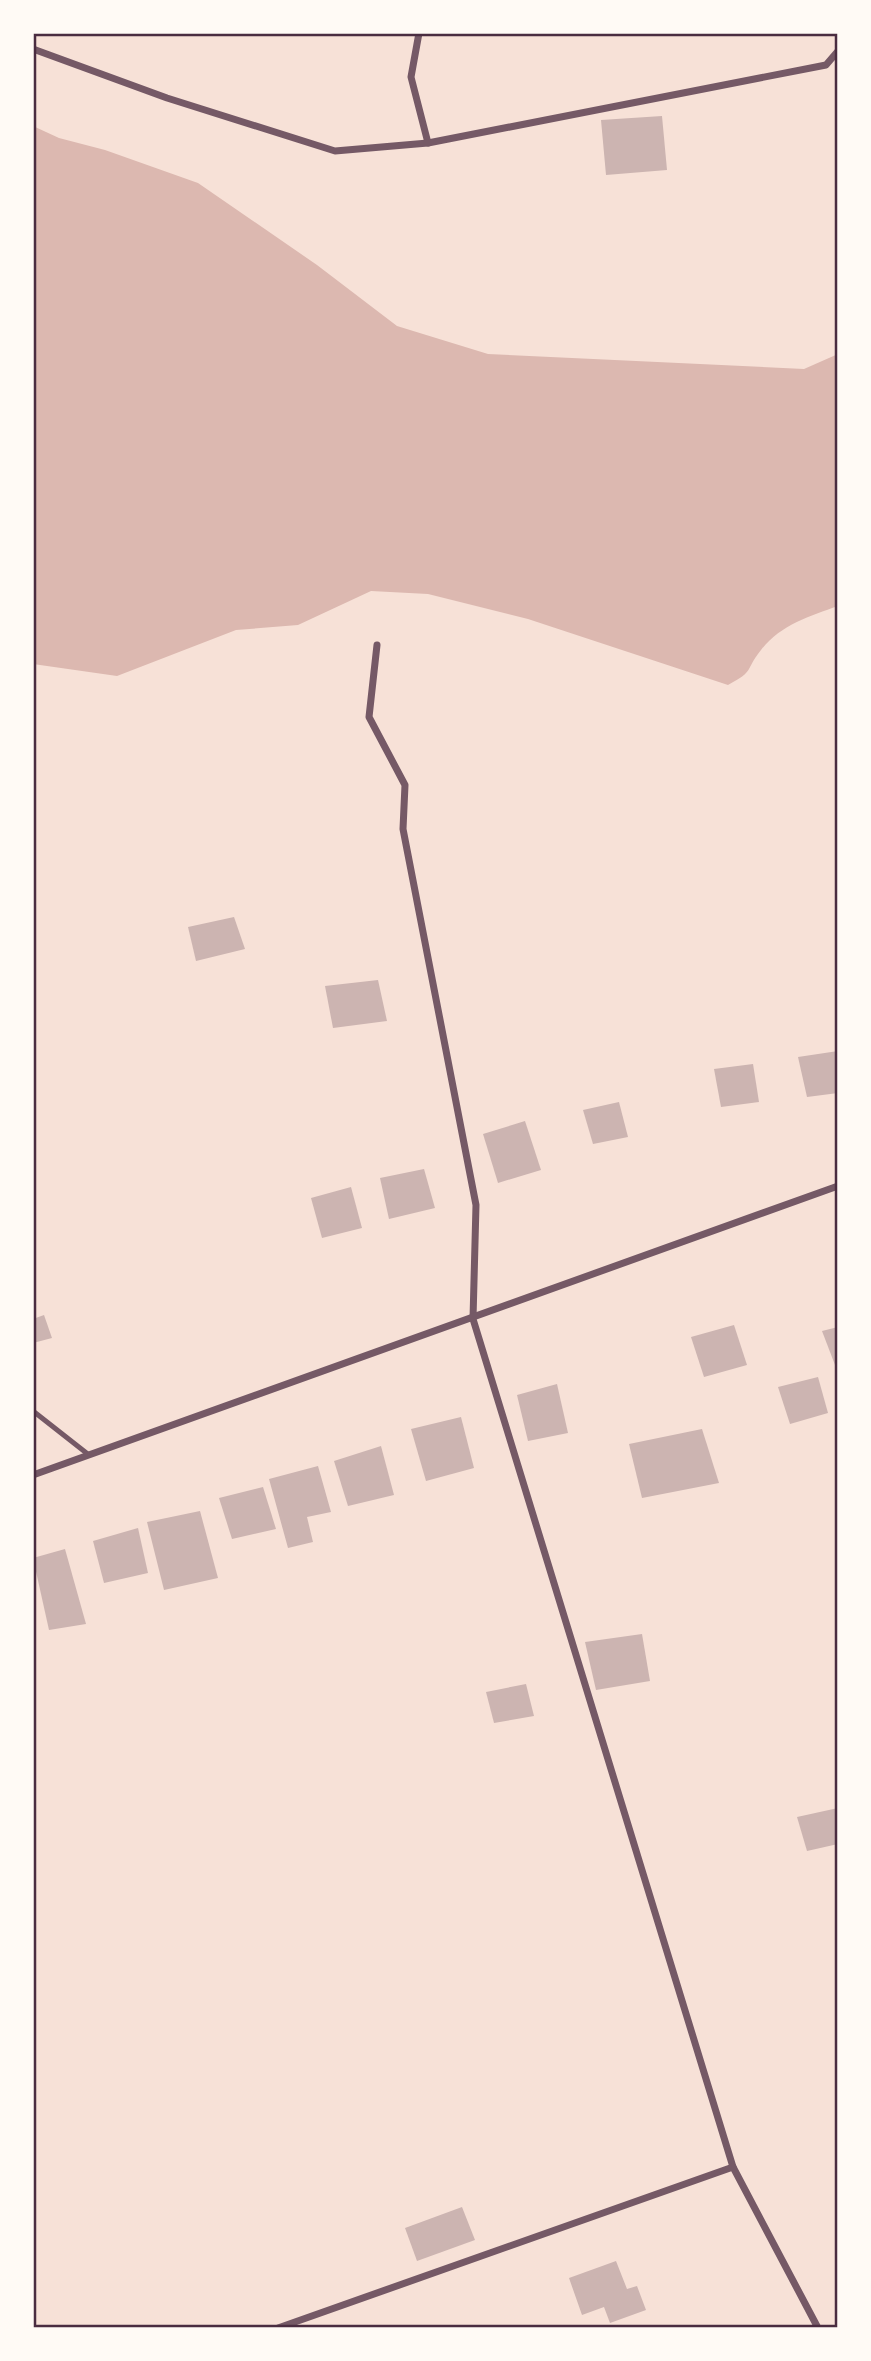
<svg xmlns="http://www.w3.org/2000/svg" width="871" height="2361" font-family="'DM Sans',sans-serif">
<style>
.water{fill:#dcb8b0}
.building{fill:#ccb4b1}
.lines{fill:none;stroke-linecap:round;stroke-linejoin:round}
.service{stroke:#755966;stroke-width:5}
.minor{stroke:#755966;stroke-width:7}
.neatline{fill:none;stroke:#4a2c40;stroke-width:2.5}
</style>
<rect width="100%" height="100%" fill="#f7e1d7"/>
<path class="water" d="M33,126L59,138L105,150L198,183L317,265L397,326L488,354L804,369L838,354V606C810,616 780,625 761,650C744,671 756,670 728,685L528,619L428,594L371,591L298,625L236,630L117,676L33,664Z"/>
<g class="building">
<polygon points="662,116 667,170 606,175 601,120"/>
<polygon points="234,917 245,949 196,961 188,927"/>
<polygon points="378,980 387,1021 333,1028 325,986"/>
<polygon points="838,1051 838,1093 807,1097 798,1057"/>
<polygon points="753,1064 759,1102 721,1107 714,1069"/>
<polygon points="619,1102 628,1137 593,1144 583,1110"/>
<polygon points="525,1121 541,1170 498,1183 483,1134"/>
<polygon points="424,1169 435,1208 389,1219 380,1178"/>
<polygon points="351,1187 362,1228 322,1238 311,1198"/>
<polygon points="44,1315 52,1338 33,1343 33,1319"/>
<polygon points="734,1325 747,1365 704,1377 691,1337"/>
<polygon points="838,1327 838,1364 835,1365 822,1331"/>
<polygon points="818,1377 828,1413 790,1424 778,1387"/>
<polygon points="557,1384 568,1433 528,1441 517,1395"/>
<polygon points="461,1417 474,1468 426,1481 411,1429"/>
<polygon points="702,1429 719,1483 642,1498 629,1444"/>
<polygon points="381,1446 394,1495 348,1506 334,1461"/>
<polygon points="318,1466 331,1512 307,1517 313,1542 288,1548 269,1479"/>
<polygon points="263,1487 276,1529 232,1539 219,1498"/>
<polygon points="200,1511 218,1578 164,1590 147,1522"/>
<polygon points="138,1528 148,1573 104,1583 93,1541"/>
<polygon points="65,1549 86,1624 49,1630 33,1558"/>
<polygon points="642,1634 650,1681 596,1690 585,1642"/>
<polygon points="526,1684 534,1716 494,1723 486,1692"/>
<polygon points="838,1808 838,1844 807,1851 797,1817"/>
<polygon points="462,2207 475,2240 417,2261 405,2228"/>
<polygon points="616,2261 627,2289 637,2286 646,2310 610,2323 604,2307 582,2315 569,2278"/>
</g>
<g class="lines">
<polyline class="service" points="33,1411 89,1455"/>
<g class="minor">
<polyline points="419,33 411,77 428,143"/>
<polyline points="33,49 167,98 335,151 428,143 826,65 838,51"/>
<polyline points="377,645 369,717 405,785 403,829 476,1205 473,1319 733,2167 818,2328"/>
<polyline points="33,1475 838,1186"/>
<polyline points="278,2328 733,2167"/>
</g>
</g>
<rect width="871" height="2361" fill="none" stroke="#fffaf5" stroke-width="70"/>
<rect x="35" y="35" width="801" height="2291" class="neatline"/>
</svg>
